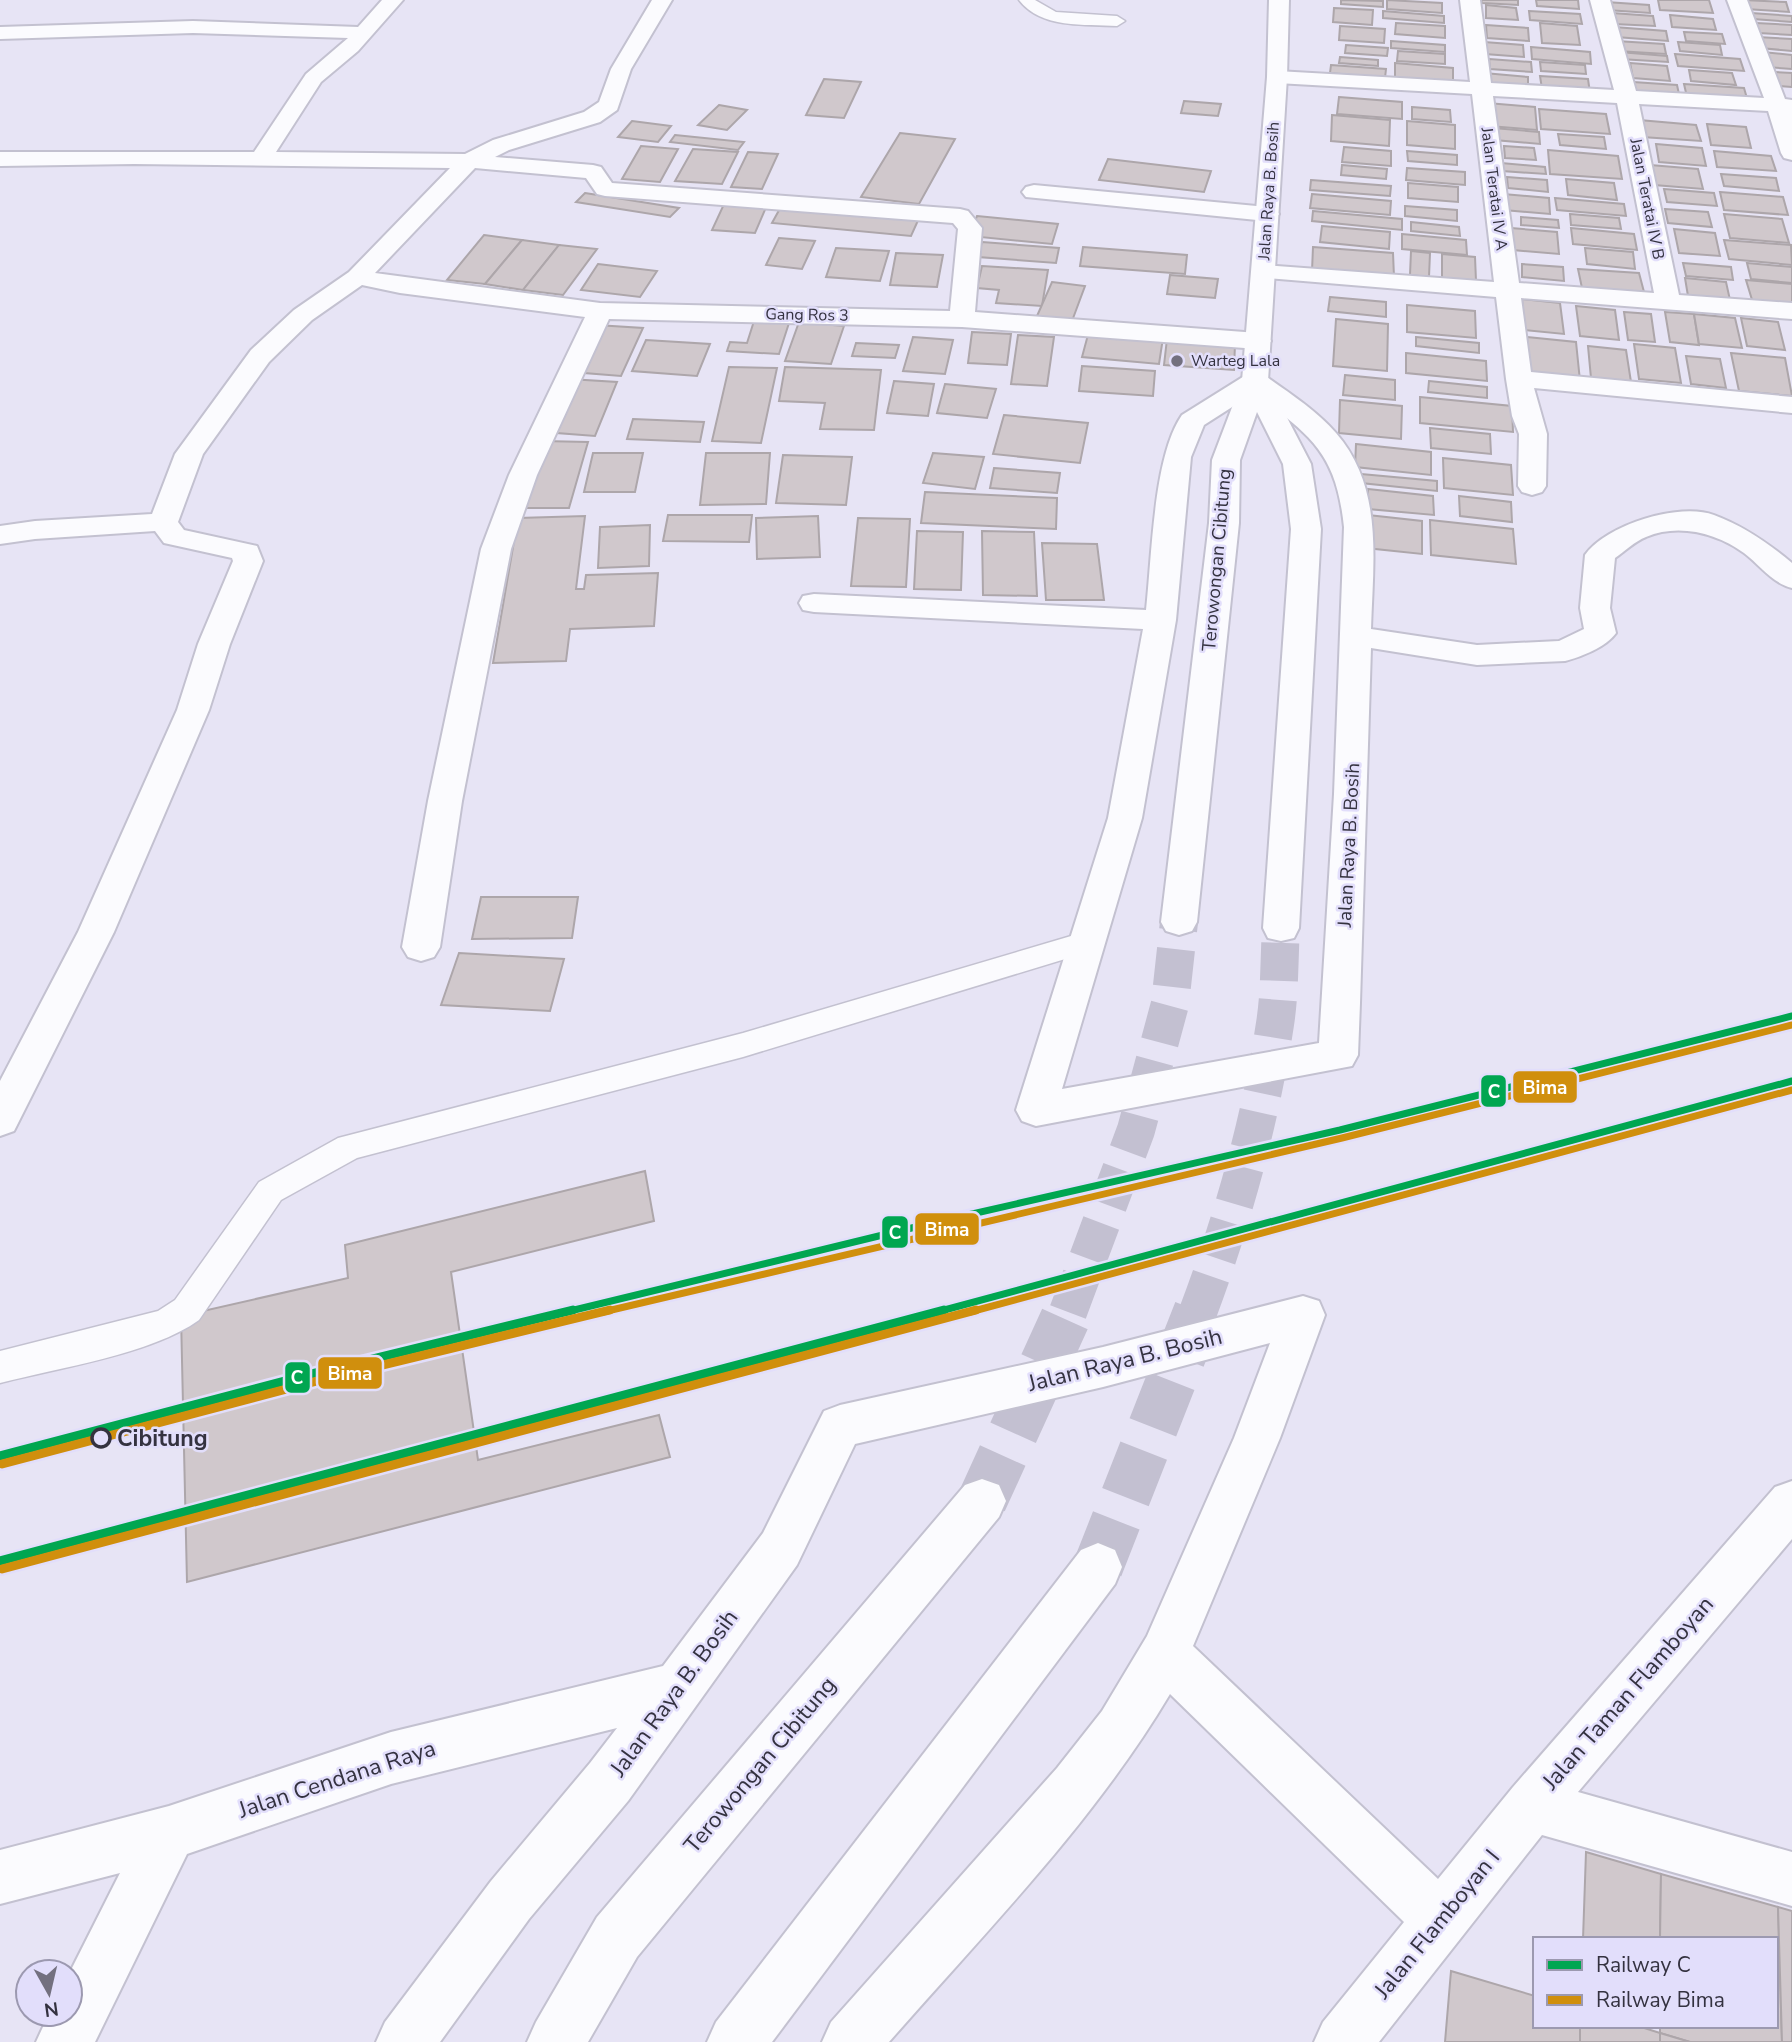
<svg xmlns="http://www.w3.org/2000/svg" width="1792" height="2042" font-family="'Nunito Sans',sans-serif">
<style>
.building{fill:#d0c8cc;stroke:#ada6aa;stroke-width:2}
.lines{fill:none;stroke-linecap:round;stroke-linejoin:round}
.secondary-tunnel-far1{stroke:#c3c0d1;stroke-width:38;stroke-dasharray:38 19;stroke-linecap:butt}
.secondary-tunnel{stroke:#c3c0d1;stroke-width:50;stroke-dasharray:50 25;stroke-linecap:butt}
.lane-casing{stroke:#c3c1d0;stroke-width:3}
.street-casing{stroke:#c3c1d0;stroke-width:4}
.secondary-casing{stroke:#c3c1d0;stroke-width:4}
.lane{fill:#fbfbfe;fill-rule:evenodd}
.street{fill:#fbfbfe;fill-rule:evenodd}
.secondary{fill:#fbfbfe;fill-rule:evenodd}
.rail-1-far1-casing{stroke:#e2defb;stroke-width:12}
.rail-1-casing{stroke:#e2defb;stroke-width:14}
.rail-2-far1-casing{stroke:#e2defb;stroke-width:12}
.rail-2-casing{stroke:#e2defb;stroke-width:14}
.rail-1-far1{stroke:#00a651;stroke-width:7}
.rail-1{stroke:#00a651;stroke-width:9}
.rail-2-far1{stroke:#d08f0d;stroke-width:7}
.rail-2{stroke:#d08f0d;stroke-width:9}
.poi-dot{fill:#73707f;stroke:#e2defb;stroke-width:2.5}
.stop-dot{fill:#e2defb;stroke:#343240;stroke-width:3.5}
.labels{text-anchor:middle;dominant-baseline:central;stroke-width:5;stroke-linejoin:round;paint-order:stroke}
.far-street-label{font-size:16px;fill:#343240;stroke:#e2defb}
.far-poi-label{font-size:16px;fill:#343240;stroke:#e2defb;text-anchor:start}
.street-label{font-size:19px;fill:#343240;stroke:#e2defb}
.near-street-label{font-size:23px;fill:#343240;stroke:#e2defb}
.near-stop-label{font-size:23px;font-weight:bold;fill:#343240;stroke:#e2defb;text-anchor:start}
.line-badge{stroke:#e2defb;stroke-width:2.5}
.badge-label{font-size:19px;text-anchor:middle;font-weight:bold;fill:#fff}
</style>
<rect width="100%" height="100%" fill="#e7e4f5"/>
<g class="building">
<polygon points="1341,0 1383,1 1383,7 1341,4"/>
<polygon points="1387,0 1442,3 1442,13 1387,9"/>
<polygon points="1481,0 1518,0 1518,5 1482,3"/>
<polygon points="1536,0 1578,0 1579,9 1537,6"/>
<polygon points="1658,0 1709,0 1713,13 1660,10"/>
<polygon points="1743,0 1786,2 1789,12 1746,9"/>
<polygon points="1606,2 1649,5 1650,13 1607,10"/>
<polygon points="1486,5 1516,8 1518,20 1486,18"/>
<polygon points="1334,8 1373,10 1372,25 1333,22"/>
<polygon points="1383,11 1444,16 1444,23 1383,18"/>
<polygon points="1529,11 1580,14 1582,24 1530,20"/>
<polygon points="1612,13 1653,16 1655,26 1614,24"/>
<polygon points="1751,13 1792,16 1792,22 1753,19"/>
<polygon points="1670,15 1713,19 1716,30 1672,27"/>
<polygon points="1396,23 1445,26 1445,38 1395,34"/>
<polygon points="1540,23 1577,26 1580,45 1542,43"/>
<polygon points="1756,23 1792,25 1792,35 1759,33"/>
<polygon points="1486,25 1528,28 1529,41 1487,38"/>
<polygon points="1340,26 1385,29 1384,43 1339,40"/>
<polygon points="1614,27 1666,31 1668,41 1616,37"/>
<polygon points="1684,32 1722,34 1725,44 1686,41"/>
<polygon points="1757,37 1792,39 1792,51 1760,48"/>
<polygon points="1391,41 1445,45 1445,52 1391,48"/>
<polygon points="1616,41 1664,44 1666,54 1617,51"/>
<polygon points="1484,42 1523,45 1524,57 1485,54"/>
<polygon points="1678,42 1720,45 1722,55 1680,51"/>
<polygon points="1346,45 1388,48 1387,56 1345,53"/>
<polygon points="1531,47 1590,52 1591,64 1532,59"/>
<polygon points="1398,51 1445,54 1445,64 1397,61"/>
<polygon points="1619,52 1667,56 1668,62 1620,59"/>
<polygon points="1762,52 1792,55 1792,69 1766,67"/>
<polygon points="1675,54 1740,59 1744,71 1678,66"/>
<polygon points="1340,57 1378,60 1378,66 1339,63"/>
<polygon points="1489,59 1531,62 1532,72 1490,69"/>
<polygon points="1540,62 1585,65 1586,74 1541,71"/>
<polygon points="1395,63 1453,68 1453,83 1395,79"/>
<polygon points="1630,63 1667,66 1670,81 1633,78"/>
<polygon points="1331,65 1386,69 1385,78 1330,73"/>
<polygon points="1689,70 1732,73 1736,85 1691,81"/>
<polygon points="1774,72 1792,73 1792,87 1779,86"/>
<polygon points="1484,73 1528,77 1528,88 1485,85"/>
<polygon points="1540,76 1588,79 1590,93 1542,89"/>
<polygon points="824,79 861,82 844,118 806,115"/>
<polygon points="1633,82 1677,85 1680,99 1635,95"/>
<polygon points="1684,84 1744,88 1748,102 1687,97"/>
<polygon points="1339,97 1402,102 1402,119 1337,114"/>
<polygon points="1184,101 1221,104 1218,116 1181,113"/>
<polygon points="1487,103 1535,107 1537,130 1489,126"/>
<polygon points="719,105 747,110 727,130 698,125"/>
<polygon points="1412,107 1450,110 1451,122 1412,119"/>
<polygon points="1539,109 1606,114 1610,134 1541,129"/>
<polygon points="1332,115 1390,120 1389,146 1331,141"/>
<polygon points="1639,120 1696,125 1701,141 1642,137"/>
<polygon points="632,121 671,126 658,142 618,137"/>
<polygon points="1407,121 1455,125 1455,149 1407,145"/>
<polygon points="1707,124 1746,127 1751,148 1711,145"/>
<polygon points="1493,128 1539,132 1540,144 1494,140"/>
<polygon points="900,133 955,139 919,204 861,197"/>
<polygon points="1558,134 1604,137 1606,149 1560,145"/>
<polygon points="675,135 744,142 738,150 670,142"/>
<polygon points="1656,144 1702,148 1706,166 1659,162"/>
<polygon points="641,146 678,149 660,182 622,179"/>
<polygon points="1504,146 1534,148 1536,160 1505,158"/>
<polygon points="1344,147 1391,151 1391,166 1342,162"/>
<polygon points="693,149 738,152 722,184 675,181"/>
<polygon points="1548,150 1618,156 1622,179 1550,174"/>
<polygon points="1407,151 1457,155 1457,165 1408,161"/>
<polygon points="1714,151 1771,156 1776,171 1717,167"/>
<polygon points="748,152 778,154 762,189 731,187"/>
<polygon points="1108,159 1211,171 1204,192 1099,180"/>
<polygon points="1501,163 1545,167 1546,174 1502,171"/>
<polygon points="1342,165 1387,169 1386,179 1341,175"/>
<polygon points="1650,165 1698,169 1703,189 1654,185"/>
<polygon points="1407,168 1465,172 1465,185 1406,180"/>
<polygon points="1721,174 1776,178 1779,191 1724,186"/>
<polygon points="1507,177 1547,180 1548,192 1508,188"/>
<polygon points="1566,179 1614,183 1617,200 1568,195"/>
<polygon points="1311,180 1391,186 1390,196 1310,190"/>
<polygon points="1408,183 1458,187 1458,202 1408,198"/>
<polygon points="1664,189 1714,193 1717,206 1667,202"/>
<polygon points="1720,192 1783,197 1788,215 1724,210"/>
<polygon points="585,193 679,208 670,217 576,202"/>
<polygon points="1312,194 1391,201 1390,215 1310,208"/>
<polygon points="1503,194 1549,198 1550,214 1504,210"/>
<polygon points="1555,198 1624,204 1626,216 1557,210"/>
<polygon points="725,202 767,205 755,233 712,230"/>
<polygon points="783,203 920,216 911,236 772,223"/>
<polygon points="1405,206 1457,210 1457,221 1405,216"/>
<polygon points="1665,209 1708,212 1712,227 1668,223"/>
<polygon points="1313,211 1402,219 1402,230 1312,221"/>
<polygon points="1570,214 1619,218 1621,229 1571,225"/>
<polygon points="1724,214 1782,219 1789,243 1730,238"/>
<polygon points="977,216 1058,224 1052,244 970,236"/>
<polygon points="1521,217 1558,220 1559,228 1521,225"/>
<polygon points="1411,222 1459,227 1460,236 1411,231"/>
<polygon points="1322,226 1390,232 1389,249 1320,242"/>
<polygon points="1511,228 1557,232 1559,254 1513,250"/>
<polygon points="1571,228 1634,234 1637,250 1573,244"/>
<polygon points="1674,229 1715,233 1720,256 1679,253"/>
<polygon points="1402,234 1466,240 1467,255 1402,249"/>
<polygon points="484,235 522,240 485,284 447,280"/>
<polygon points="779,238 815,241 802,269 766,265"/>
<polygon points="522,240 559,245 523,290 485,284"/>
<polygon points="1724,240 1791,245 1792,265 1729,259"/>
<polygon points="982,242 1059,248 1056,263 978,257"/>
<polygon points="559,245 597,249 563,295 523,290"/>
<polygon points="1083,247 1187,255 1185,274 1080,266"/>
<polygon points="1313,247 1393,253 1394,277 1312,271"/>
<polygon points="836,248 889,251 880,281 826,277"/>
<polygon points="1585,248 1633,252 1635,269 1587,264"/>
<polygon points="1411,251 1430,253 1429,277 1410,275"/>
<polygon points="896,253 943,255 937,287 890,285"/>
<polygon points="1442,254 1475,257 1476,281 1442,278"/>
<polygon points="1683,263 1731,267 1733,280 1686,276"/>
<polygon points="1747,263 1792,267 1792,283 1751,279"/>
<polygon points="598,264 657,271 640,297 581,290"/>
<polygon points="1522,264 1563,267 1564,281 1522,277"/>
<polygon points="982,266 1048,270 1042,306 996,303 999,290 977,288"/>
<polygon points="1578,269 1639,273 1644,292 1582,288"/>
<polygon points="1170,275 1218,279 1215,298 1167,294"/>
<polygon points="1685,278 1726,282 1730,300 1688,296"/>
<polygon points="1746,280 1792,284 1792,306 1753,303"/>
<polygon points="1052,282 1085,286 1072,321 1037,316"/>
<polygon points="1330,297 1386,302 1386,317 1328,311"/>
<polygon points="1522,299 1560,303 1564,334 1524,330"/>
<polygon points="1407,305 1475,311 1476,338 1407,332"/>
<polygon points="1576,306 1615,310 1619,340 1580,336"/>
<polygon points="1624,312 1651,314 1655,342 1628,340"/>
<polygon points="1665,312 1694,314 1699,345 1670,342"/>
<polygon points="1694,314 1735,318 1742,348 1699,344"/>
<polygon points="1741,318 1778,322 1785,350 1747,346"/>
<polygon points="1336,319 1388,324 1387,371 1333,366"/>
<polygon points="754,321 789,323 779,354 727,351 730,342 747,343"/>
<polygon points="799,322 844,326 831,364 785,361"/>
<polygon points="596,325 643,328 621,376 572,372"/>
<polygon points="1089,331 1163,338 1159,364 1082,357"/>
<polygon points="972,332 1011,334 1007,365 968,363"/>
<polygon points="1018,335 1054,337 1047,386 1011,384"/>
<polygon points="913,337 953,340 945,374 903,371"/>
<polygon points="1416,337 1479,343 1479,353 1416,346"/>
<polygon points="1527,337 1576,342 1580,381 1530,376"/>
<polygon points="1167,339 1235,344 1234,370 1164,365"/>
<polygon points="646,340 710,344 697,376 632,371"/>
<polygon points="856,343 899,345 895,358 852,356"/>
<polygon points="1634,344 1675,348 1681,383 1639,379"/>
<polygon points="1588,346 1626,350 1631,382 1591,378"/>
<polygon points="1406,353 1486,361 1487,381 1406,373"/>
<polygon points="1731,353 1785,358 1792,396 1739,391"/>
<polygon points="1686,356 1720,359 1726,388 1691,384"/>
<polygon points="1082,366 1155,371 1153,396 1079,391"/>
<polygon points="729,367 777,368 761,443 712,441"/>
<polygon points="785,367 881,370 874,430 820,429 825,403 779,401"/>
<polygon points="1345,375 1395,380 1395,400 1343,395"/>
<polygon points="569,379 617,382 595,436 544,432"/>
<polygon points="894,381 934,384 928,416 887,413"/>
<polygon points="1429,381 1487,387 1487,398 1428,392"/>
<polygon points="945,384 996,389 987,418 937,413"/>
<polygon points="1420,397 1512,406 1513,432 1420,423"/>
<polygon points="1340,400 1402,406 1401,439 1339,433"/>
<polygon points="1004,415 1088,423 1080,463 993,454"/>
<polygon points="633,419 704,422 700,442 627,439"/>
<polygon points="1430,428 1490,434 1491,454 1431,448"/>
<polygon points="542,441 588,442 569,508 522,508"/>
<polygon points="1356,444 1431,452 1431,475 1355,467"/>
<polygon points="593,453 643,453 635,492 584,492"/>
<polygon points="706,453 770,453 766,504 700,505"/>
<polygon points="933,453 984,457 975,489 923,483"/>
<polygon points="783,455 852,457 846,505 776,503"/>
<polygon points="1443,458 1511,465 1513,495 1444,488"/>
<polygon points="994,468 1060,473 1057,493 990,488"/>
<polygon points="1361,474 1437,481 1437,491 1361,483"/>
<polygon points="1368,489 1433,496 1434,515 1368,509"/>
<polygon points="925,492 1057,498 1056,529 921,523"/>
<polygon points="1459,496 1511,502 1512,522 1460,516"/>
<polygon points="668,515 752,515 749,542 663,541"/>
<polygon points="1368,515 1422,521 1422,554 1366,548"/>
<polygon points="585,516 576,589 584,589 586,575 658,573 654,626 570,629 566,661 493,663 518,518"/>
<polygon points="818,516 820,557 757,559 756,518"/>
<polygon points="858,518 910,519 906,587 851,586"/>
<polygon points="1430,520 1513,529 1516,564 1431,555"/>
<polygon points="650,525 649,566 598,568 600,527"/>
<polygon points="917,531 963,532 961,590 914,589"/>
<polygon points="982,531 1034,532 1037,596 983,595"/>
<polygon points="1042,543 1097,544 1104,600 1046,600"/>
<polygon points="481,897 578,897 572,938 472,939"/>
<polygon points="459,953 564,959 550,1011 441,1005"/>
<polygon points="645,1171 654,1221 451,1272 478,1460 659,1415 670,1457 187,1582 181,1316 348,1278 345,1245"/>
<polygon points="1586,1852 1661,1874 1660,1939 1583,1939"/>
<polygon points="1661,1874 1778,1907 1782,2042 1690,2042 1660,2033 1660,2026 1776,2026 1776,1939 1660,1939"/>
<polygon points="1778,1907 1792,1911 1792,2042 1782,2042"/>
<polygon points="1451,1971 1535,1996 1535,2026 1580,2026 1580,2042 1445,2042"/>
<polygon points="1580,2026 1638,2026 1660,2033 1660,2042 1580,2042"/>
<polygon points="1660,2033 1690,2042 1660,2042"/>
</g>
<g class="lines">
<g class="secondary-tunnel-far1">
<polyline points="1068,1312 1136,1130 1170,1004 1179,922"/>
<path d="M1198,1312C1233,1219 1260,1122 1275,1024C1280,992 1279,960 1281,928"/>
</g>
<g class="secondary-tunnel">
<polyline points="982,1501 1069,1310"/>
<polyline points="1098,1567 1199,1310"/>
</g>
<g class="lane-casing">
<g id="lane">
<path d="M1019,0H1035L1056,12L1117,16L1125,21L1117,26C1085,24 1041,29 1019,0Z"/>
<path d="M1088,931L1098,935L1102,942L1098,949L743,1057L357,1158L281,1200L199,1320C152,1354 58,1368 0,1383V1351L158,1311L175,1300L259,1182L338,1138L743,1033Z"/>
</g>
</g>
<g class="street-casing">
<g id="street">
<path d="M382,0H403L358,51L321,82L276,152L465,154L493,140L584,112L599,102L611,69L652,0H672L631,69L617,110L600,122L509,150L495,157L593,165L601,167L612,183L960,209L968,211L982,228L975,312L1258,333L1267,336L1271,341L1267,346L1258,349L962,327L609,319L537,475L511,549L462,801L440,947L434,957L421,961L408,957L402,947L428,801L481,549L509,475L585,317L400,293L362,285L312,320L269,362L203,454L178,522L184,530L257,546L263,561L230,644L209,710L114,932L14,1131L0,1136V1081L78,932L177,710L198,644L233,561L232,558L164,543L155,531L35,539L0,544V526L35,521L152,514L175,454L251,350L294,310L349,272L450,168L134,164L0,166V152H254L306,74L348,38L193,33L0,39V27L193,21L358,27ZM475,168L586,178L597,194L605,196L953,223L958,229L950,311L600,303L375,273Z"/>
<path d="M1460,0H1480L1491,83L1614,90L1590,0H1610L1636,91L1764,98L1727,0H1747L1785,99L1792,100V160L1784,158L1781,153L1768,111L1639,104L1679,295L1792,303V319L1521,298L1531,372L1792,397V413L1534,388L1547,434L1546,486L1542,492L1532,495L1522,492L1518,486L1519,434L1512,416L1506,379L1496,297L1255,277L1252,272L1255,267L1264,265L1494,282L1472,94L1277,83L1270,81L1267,77L1270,73L1277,71L1470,82ZM1493,96L1617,103L1654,293L1519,283Z"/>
<polygon points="1034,185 1267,207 1275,209 1279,214 1275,219 1267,221 1026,197 1022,192 1026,187"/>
<path d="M1255,373L1264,375C1289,393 1316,410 1336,433C1384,488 1373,561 1371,629L1477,645L1559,641L1584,629L1580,608L1585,555C1606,525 1679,502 1714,515C1744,526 1768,543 1792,563V588C1772,583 1760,565 1744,553C1717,533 1678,523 1646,537C1635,541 1624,552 1615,558L1610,608L1616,633C1606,647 1581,657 1565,661L1477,665L1371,648L1360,1003L1358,1055L1352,1066L1036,1126L1022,1121L1016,1110L1108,818L1143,629L814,612L803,610L799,603L803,596L814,594L1146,610C1152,557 1153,457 1182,415L1246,375ZM1254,393C1311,436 1336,452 1344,527L1334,794L1319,1043L1062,1089L1142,818L1176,620L1191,457L1204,425Z"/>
<path d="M1303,1296L1319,1301L1325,1315L1280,1438L1193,1646L1438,1879L1513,1787L1775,1487L1792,1481V1539L1578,1792L1792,1852V1906L1542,1835L1379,2042H1314L1323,2022L1404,1922L1170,1694C1094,1822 987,1930 889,2042H822L831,2022L1057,1768L1102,1711L1147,1636L1234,1438L1270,1343L1103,1387L855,1444L797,1565L628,1801L529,1919L440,2042H376L385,2022L491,1881L590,1763L617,1728L391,1784L187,1854L95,2042H36L49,2014H70V1972L120,1873L0,1904V1850L169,1806L391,1732L663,1666L763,1533L824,1411L840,1405L1103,1347Z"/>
</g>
</g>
<g class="secondary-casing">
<g id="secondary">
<polygon points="1269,0 1289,0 1287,77 1268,381 1311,464 1321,529 1299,928 1294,938 1281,941 1268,938 1263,928 1291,529 1283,464 1257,412 1240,460 1239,523 1197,922 1192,931 1179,935 1166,931 1161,922 1209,523 1212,460 1242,381 1267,77"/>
<polygon points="982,1479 999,1485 1006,1501 999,1517 637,1957 588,2042 527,2042 536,2022 597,1917 965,1485"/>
<polygon points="1098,1543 1115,1550 1122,1567 1115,1584 772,2042 707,2042 716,2022 1081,1550"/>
</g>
</g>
<use href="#lane" class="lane"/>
<use href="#street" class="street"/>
<use href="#secondary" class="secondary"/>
<g class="rail-1-far1-casing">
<g id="rail-1-far1">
<polyline points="566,1312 928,1224 1340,1130 1792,1016"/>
<polyline points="937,1312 1792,1081"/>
</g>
</g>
<g class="rail-1-casing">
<g id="rail-1">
<polyline points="0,1456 315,1373 573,1310"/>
<polyline points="0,1561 944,1310"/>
</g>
</g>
<g class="rail-2-far1-casing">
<g id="rail-2-far1">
<polyline points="603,1312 1342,1138 1792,1025"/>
<polyline points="970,1312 1792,1090"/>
</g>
</g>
<g class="rail-2-casing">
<g id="rail-2">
<polyline points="2,1464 317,1381 610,1310"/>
<polyline points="2,1569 976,1310"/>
</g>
</g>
<use href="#rail-1-far1" class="rail-1-far1"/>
<use href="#rail-1" class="rail-1"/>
<use href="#rail-2-far1" class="rail-2-far1"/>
<use href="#rail-2" class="rail-2"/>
</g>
<circle class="poi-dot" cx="1177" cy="361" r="7"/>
<circle class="stop-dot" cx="101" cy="1438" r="9"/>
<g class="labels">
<g class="far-street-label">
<text transform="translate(1494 189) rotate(83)">Jalan Teratai IV A</text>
<text transform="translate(1269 191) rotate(-86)">Jalan Raya B. Bosih</text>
<text transform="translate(1647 199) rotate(79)">Jalan Teratai IV B</text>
<text transform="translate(807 315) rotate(1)">Gang Ros 3</text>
</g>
<g class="far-poi-label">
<text x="1191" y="361">Warteg Lala</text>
</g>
<g class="street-label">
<text transform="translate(1217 560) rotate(-85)">Terowongan Cibitung</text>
<text transform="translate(1349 845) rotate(-87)">Jalan Raya B. Bosih</text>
</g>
<g class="near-street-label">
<text transform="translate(1125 1360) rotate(-14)">Jalan Raya B. Bosih</text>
<text transform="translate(674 1693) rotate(-54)">Jalan Raya B. Bosih</text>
<text transform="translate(1628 1693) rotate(-49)">Jalan Taman Flamboyan</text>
<text transform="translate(760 1765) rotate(-50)">Terowongan Cibitung</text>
<text transform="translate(337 1779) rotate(-18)">Jalan Cendana Raya</text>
<text transform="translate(1437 1924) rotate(-51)">Jalan Flamboyan I</text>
</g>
<g class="near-stop-label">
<text x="117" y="1438">Cibitung</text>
</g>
</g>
<g class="line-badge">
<rect x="1512" y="1070" width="66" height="34" rx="7" fill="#d08f0d"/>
<rect x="1480" y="1074" width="27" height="34" rx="7" fill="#00a651"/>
<rect x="914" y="1212" width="66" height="34" rx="7" fill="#d08f0d"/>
<rect x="881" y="1215" width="28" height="34" rx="7" fill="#00a651"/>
<rect x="317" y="1356" width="66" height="34" rx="7" fill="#d08f0d"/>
<rect x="284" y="1361" width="27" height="33" rx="7" fill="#00a651"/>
</g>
<g class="badge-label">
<text x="1545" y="1094">Bima</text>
<text x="1494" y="1098">C</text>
<text x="947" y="1236">Bima</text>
<text x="895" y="1239">C</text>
<text x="350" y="1380">Bima</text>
<text x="297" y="1384">C</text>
</g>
<rect x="1533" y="1937" width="245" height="91" fill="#e2defb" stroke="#9c99b0" stroke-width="2"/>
<rect x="1547" y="1960" width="35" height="10" fill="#00a651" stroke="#9c99b0" stroke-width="2"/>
<text x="1596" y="1972" font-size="21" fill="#343240">Railway C</text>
<rect x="1547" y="1995" width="35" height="10" fill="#d08f0d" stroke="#9c99b0" stroke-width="2"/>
<text x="1596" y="2007" font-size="21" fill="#343240">Railway Bima</text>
<g transform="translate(49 1993) rotate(172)"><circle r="33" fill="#e2defb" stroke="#9c99b0" stroke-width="2"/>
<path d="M0-5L12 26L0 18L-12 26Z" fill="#73707f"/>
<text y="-10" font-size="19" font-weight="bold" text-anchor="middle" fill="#343240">N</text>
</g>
</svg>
